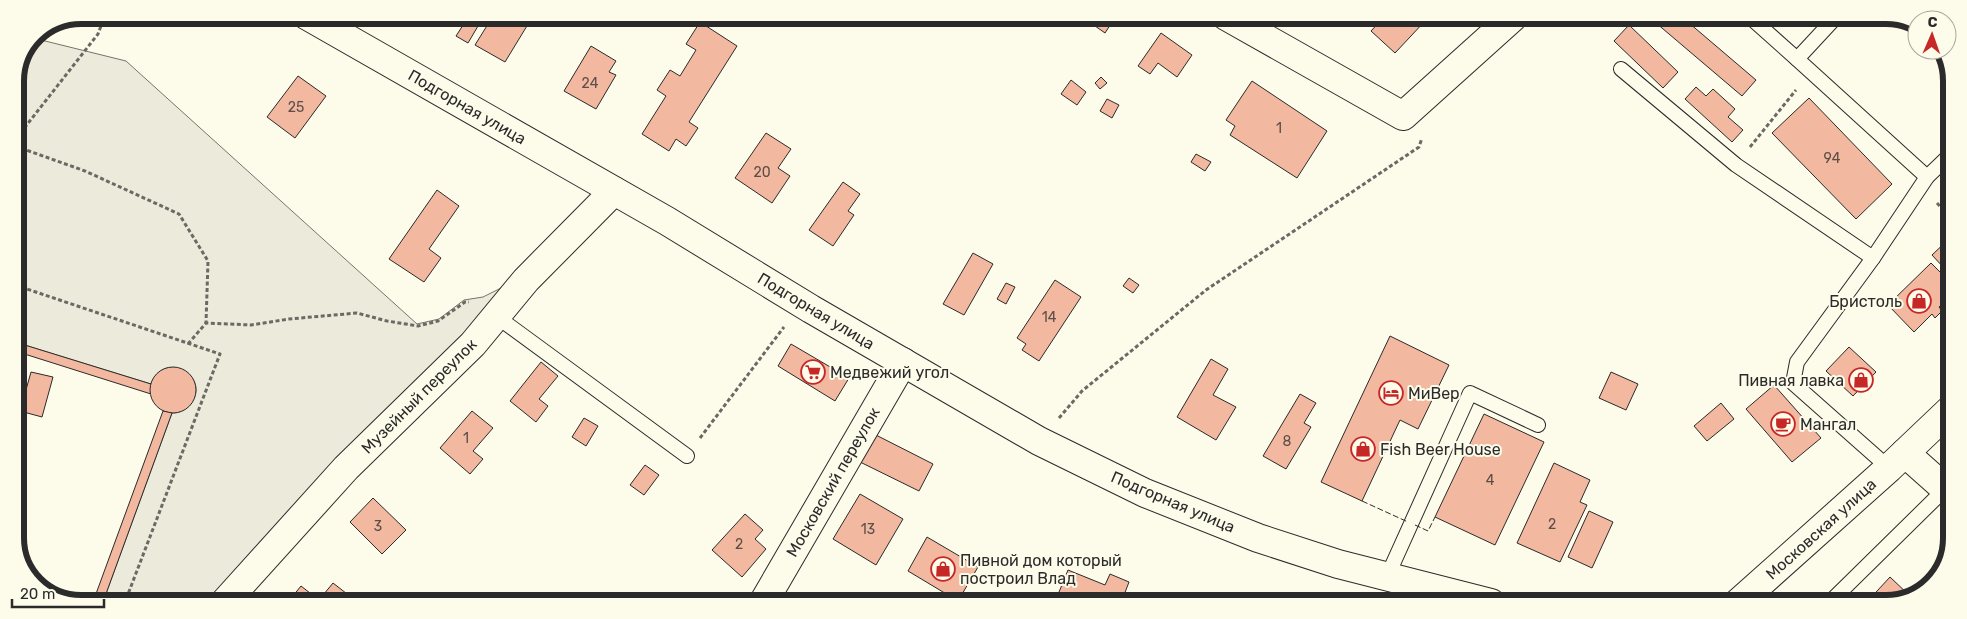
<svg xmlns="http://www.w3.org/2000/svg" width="1967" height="619" font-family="Rubik,sans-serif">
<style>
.green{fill:#ecebdb;stroke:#74746e}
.building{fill:#f2b8a0;stroke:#2b2b2b}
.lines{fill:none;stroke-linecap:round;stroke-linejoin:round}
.service-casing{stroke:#2b2b2b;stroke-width:16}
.minor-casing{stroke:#2b2b2b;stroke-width:30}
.tertiary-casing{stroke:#2b2b2b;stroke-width:30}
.secondary-casing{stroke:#2b2b2b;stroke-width:30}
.primary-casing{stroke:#2b2b2b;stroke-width:30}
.path{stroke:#6a6964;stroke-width:3;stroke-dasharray:4 2.5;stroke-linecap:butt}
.service{stroke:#fdfbea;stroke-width:14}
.minor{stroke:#fdfbea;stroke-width:28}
.tertiary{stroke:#fdfbea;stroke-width:28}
.secondary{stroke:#fdfbea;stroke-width:28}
.primary{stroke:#fdfbea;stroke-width:28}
.fence{stroke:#2b2b2b;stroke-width:1;stroke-dasharray:6 2.5;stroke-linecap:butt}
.labels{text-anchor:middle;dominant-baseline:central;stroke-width:4;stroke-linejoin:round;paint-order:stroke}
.number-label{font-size:14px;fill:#5d4e48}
.street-label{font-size:16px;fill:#2b2b2b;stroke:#fdfbea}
.poi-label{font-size:16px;fill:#2b2b2b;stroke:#fdfbea;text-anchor:start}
.rim{fill:none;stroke:#2b2b2b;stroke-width:6}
</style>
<rect width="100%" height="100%" fill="#fdfbea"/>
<path class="green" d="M33,38L126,61L417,324L439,319L464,300L483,297L523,277L219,602H103L172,413C181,413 187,409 192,402C210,375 163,350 151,384L15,342V81Z"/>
<g class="building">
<polygon points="493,16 533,16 505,62 475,45"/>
<polygon points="1081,16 1116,16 1105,33"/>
<polygon points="1313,17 1324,17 1319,23"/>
<polygon points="1392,17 1421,17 1425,21 1395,53 1371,31 1382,19 1387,22"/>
<polygon points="1649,17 1682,17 1756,80 1742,96"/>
<polygon points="467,19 478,26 468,43 456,36"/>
<polygon points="700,22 737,46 689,122 698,128 686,146 676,139 669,151 642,134 666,96 657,90 670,70 680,76 696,50 686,44"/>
<polygon points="1629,25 1678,72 1663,88 1614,41"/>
<polygon points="1161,33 1192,55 1177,77 1158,63 1150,74 1138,66"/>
<polygon points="591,46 616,61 609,72 616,75 596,109 564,91"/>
<polygon points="298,76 326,96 295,138 267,117"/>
<polygon points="1101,77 1107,83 1100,89 1095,83"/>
<polygon points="1071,80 1086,92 1077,105 1061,94"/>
<polygon points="1252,81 1327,131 1297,178 1230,135 1235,126 1226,120"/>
<polygon points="1696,87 1706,96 1713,89 1735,109 1728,117 1743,130 1732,142 1685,99"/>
<polygon points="1809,98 1892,184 1856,219 1772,133"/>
<polygon points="1107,99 1119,105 1112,118 1100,111"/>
<polygon points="766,133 791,149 778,168 790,176 772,203 735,178"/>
<polygon points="1196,154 1211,162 1205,171 1191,162"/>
<polygon points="843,182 860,194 848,211 854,215 833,246 809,230"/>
<polygon points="1951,182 1951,203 1941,192"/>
<polygon points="437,190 459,206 429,249 441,258 424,282 389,259"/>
<polygon points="1951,237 1951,262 1944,268 1932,255"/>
<polygon points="973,253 993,264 964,315 943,304"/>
<polygon points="1931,263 1951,283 1951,296 1939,307 1942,311 1935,318 1932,314 1914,332 1888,305"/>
<polygon points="1129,278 1139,285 1133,293 1123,286"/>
<polygon points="1055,280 1081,297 1039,361 1022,350 1026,344 1017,338"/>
<polygon points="1006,283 1015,287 1006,304 997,299"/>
<polygon points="1390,336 1449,365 1418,429 1400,420 1362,501 1321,482"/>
<polygon points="15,342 151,384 151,394 15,351"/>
<polygon points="791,344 849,378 835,401 778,366"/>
<polygon points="1849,347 1876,372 1853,396 1826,371"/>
<polygon points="1211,359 1228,369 1213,395 1236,407 1216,440 1177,417"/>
<polygon points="541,362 558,376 539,399 548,406 536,422 510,401"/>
<circle cx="173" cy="390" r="23"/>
<polygon points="31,372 53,377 42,417 20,411"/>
<polygon points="1611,372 1638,384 1626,410 1599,398"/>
<polygon points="1774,385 1821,438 1792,462 1746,409"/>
<polygon points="1300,394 1316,403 1304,423 1311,427 1286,469 1263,456"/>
<polygon points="1721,403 1734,419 1707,441 1694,426"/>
<polygon points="163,411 172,413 103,602 93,602"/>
<polygon points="472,411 493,428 473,451 483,459 470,474 440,448"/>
<polygon points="1484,414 1544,442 1495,545 1435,517"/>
<polygon points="584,418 598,426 586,446 572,437"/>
<polygon points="872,433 933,464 919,491 858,461"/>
<polygon points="1554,463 1590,480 1580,502 1587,505 1560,562 1517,543"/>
<polygon points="645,465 659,475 644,495 630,485"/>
<polygon points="860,494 903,519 876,565 833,539"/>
<polygon points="373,498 406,530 382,554 350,522"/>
<polygon points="1589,511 1613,522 1592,568 1568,557"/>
<polygon points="745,514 763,530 755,539 766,549 742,577 712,550"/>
<polygon points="927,537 978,567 958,601 908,571"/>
<polygon points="1068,570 1105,585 1110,574 1129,582 1121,603 1071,603 1057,597"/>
<polygon points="1890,577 1910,596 1886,604 1865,604"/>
<polygon points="333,583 351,597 347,602 288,602 301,586 319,600"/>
<polygon points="1176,593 1205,603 1173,603"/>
</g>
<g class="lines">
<g class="service-casing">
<g id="service">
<polyline points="1750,17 1797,59 1836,17"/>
<polyline points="1797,59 1927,177 1951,154"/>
<polyline points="1621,69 1736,165 1873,258"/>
<polyline points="496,316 687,456"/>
<polyline points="1889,468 1793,383 1797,362 1873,258 1927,177"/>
<polyline points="1387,577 1470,393 1538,425"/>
<polyline points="1828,604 1945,489"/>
</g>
</g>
<g class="minor-casing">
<g id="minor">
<polyline points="1226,16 1403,116 1513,17"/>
<polyline points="225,602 346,468 473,344 526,280 614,191"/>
<polyline points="763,603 903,362"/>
</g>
</g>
<g class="tertiary-casing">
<polyline id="tertiary" points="1905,453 1950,493"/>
</g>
<g class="secondary-casing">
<polyline id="secondary" points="306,15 667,221 811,309 1039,441 1145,493 1258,538 1338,564 1491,603"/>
</g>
<g class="primary-casing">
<polyline id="primary" points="1737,604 1889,468 1950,410"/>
</g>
<g class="path">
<polyline points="15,137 22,131 98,34 105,15"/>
<polyline points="15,146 85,171 179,214 208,261 206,323"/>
<polyline points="1750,147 1796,90"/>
<polyline points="1937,203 1951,218"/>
<polyline points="15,285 220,354 125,602"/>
<polyline points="188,344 206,323 251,325 289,319 357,313 387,321 418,326 438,321 465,302 469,302"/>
<polyline points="1059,418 1082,391 1206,290 1419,147 1422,138"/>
<polyline points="700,438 784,327"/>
</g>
<use href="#service" class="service"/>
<use href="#minor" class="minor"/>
<use href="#tertiary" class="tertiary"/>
<use href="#secondary" class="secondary"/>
<use href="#primary" class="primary"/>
<g class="fence">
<polyline points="1362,501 1408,522"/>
<polyline points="1415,525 1428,531 1435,517"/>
</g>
</g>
<defs>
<g id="shop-ring" transform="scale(1.25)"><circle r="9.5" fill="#fdfbea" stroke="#c62828" stroke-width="1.5"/><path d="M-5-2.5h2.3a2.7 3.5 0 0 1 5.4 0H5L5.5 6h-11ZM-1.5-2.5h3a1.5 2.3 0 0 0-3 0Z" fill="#c62828"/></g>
<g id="supermarket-ring" transform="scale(1.25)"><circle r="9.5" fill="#fdfbea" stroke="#c62828" stroke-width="1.5"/><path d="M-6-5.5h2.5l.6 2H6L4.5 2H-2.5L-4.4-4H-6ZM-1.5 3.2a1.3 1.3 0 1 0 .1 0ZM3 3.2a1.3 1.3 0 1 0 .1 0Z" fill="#c62828"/></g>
<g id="hotel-ring" transform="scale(1.25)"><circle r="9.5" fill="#fdfbea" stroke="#c62828" stroke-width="1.5"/><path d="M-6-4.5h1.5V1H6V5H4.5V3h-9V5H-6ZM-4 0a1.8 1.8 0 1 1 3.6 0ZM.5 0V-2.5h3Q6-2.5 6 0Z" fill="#c62828"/></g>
<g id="cafe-ring" transform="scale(1.25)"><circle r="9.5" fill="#fdfbea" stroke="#c62828" stroke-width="1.5"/><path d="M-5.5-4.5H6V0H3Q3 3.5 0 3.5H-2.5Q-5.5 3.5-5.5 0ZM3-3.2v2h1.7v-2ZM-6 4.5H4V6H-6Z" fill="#c62828"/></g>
</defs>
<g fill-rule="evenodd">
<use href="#shop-ring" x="1919" y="301"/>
<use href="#supermarket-ring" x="813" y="372"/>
<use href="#shop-ring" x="1861" y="380"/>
<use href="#hotel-ring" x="1391" y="393"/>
<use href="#cafe-ring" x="1783" y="424"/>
<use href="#shop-ring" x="1363" y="449"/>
<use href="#shop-ring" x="943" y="569"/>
</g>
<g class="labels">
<g class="number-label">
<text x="590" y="83">24</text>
<text x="296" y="107">25</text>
<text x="1279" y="128">1</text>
<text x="1832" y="158">94</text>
<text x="762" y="172">20</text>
<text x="1049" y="317">14</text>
<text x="466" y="438">1</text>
<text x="1287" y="441">8</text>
<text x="1490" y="480">4</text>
<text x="1552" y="524">2</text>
<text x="378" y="526">3</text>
<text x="868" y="529">13</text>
<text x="739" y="544">2</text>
</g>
<g class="street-label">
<text transform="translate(467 107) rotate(30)">Подгорная улица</text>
<text transform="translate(816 311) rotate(31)">Подгорная улица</text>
<text transform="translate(419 396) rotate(-45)">Музейный переулок</text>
<text transform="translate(833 482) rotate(-60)">Московский переулок</text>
<text transform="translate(1173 502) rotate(23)">Подгорная улица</text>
<text transform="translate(1821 529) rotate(-42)">Московская улица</text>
</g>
<g class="poi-label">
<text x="1902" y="301" text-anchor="end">Бристоль</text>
<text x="830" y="372">Медвежий угол</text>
<text x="1844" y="380" text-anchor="end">Пивная лавка</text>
<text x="1408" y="393">МиВер</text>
<text x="1800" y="424">Мангал</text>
<text x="1380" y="449">Fish Beer House</text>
<text x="960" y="560">Пивной дом который<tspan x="960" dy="18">построил Влад</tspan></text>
</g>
</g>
<path d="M0 0H1967V619H0ZM81 24H1886A57 57 0 0 1 1943 81V538A57 57 0 0 1 1886 595H81A57 57 0 0 1 24 538V81A57 57 0 0 1 81 24Z" fill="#fdfbea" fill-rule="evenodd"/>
<path class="rim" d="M81 24H1886A57 57 0 0 1 1943 81V538A57 57 0 0 1 1886 595H81A57 57 0 0 1 24 538V81A57 57 0 0 1 81 24Z"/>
<g transform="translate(1932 35) rotate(2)"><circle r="24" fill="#fdfbea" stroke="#a9a89e"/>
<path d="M0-4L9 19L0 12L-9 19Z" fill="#c62828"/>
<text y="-8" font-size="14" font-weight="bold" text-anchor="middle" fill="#2b2b2b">С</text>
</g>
<path d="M12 599v8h92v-8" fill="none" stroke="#2b2b2b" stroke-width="2.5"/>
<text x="20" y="599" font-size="15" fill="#2b2b2b" stroke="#fdfbea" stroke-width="4" paint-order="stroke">20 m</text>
</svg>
